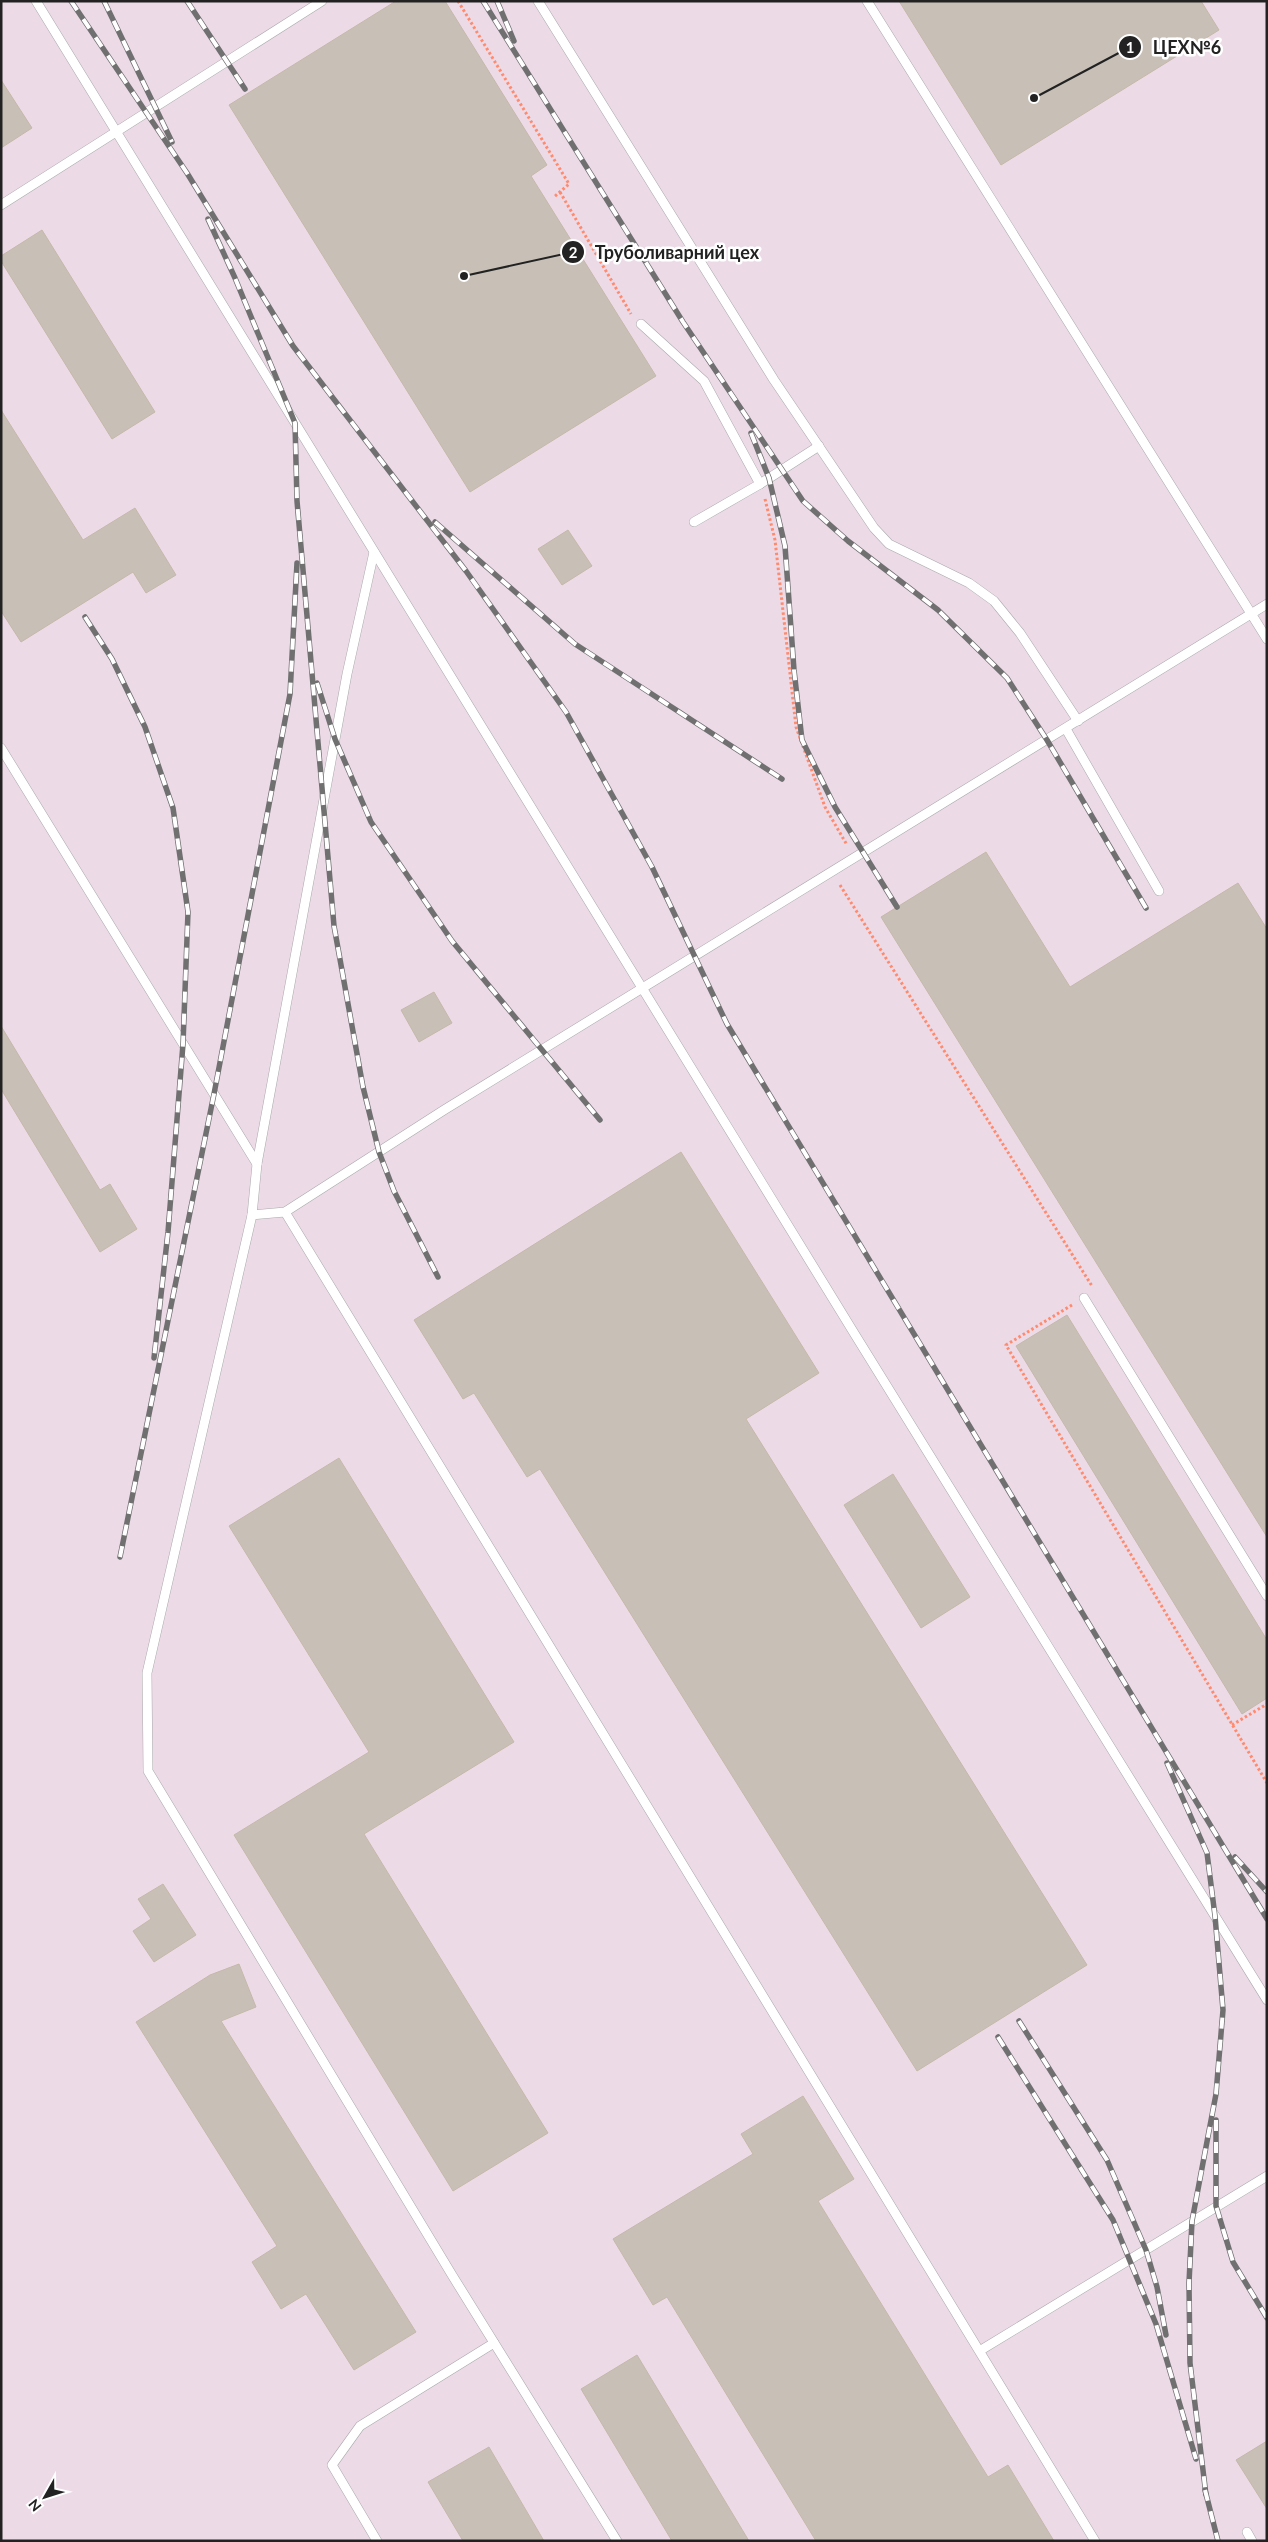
<svg xmlns="http://www.w3.org/2000/svg" width="1268" height="2542" font-family="Lato,sans-serif">
<style>
.industrial{fill:#ecdae7}
.building{fill:#c8c0b7;stroke:#c5b8a9}
.lines{fill:none;stroke-linecap:round;stroke-linejoin:round}
.service-casing{stroke:#a9a9a9;stroke-width:10}
.path{stroke:#ff8a6d;stroke-width:3;stroke-dasharray:2.5 2.5;stroke-linecap:butt}
.service{stroke:#fff;stroke-width:9}
.rail-casing{stroke:#707070;stroke-width:5.5}
.rail{stroke:#fff;stroke-width:4;stroke-dasharray:11;stroke-linecap:butt}
.leader{fill:none;stroke:#222;stroke-width:2}
.callout-dot{fill:#222;stroke:#fff;stroke-width:2}
.mark-label{font-size:15px;text-anchor:middle;font-weight:bold;fill:#fff}
.callout-label{font-size:18px;text-anchor:middle;font-weight:bold;fill:#222;stroke:#fff;stroke-width:5;stroke-linejoin:round;paint-order:stroke}
</style>
<rect width="100%" height="100%" fill="#f3f0e8"/>
<rect class="industrial" x="1" y="1" width="1266" height="2540"/>
<g class="building">
<polygon points="396,1 445,1 547,165 531,176 656,376 470,492 229,105"/>
<polygon points="899,1 1201,1 1219,30 1001,165"/>
<polygon points="1,80 32,128 1,148"/>
<polygon points="42,230 155,412 112,439 1,261 1,256"/>
<polygon points="1,410 83,540 135,508 176,575 146,593 133,572 21,642 1,611"/>
<polygon points="568,530 592,566 562,585 538,549"/>
<polygon points="986,852 1070,987 1238,883 1267,929 1267,1537 881,917"/>
<polygon points="434,992 452,1023 419,1042 401,1010"/>
<polygon points="1,1026 100,1190 110,1184 137,1229 100,1252 1,1089"/>
<polygon points="681,1152 819,1373 746,1419 1087,1965 917,2071 540,1469 527,1477 474,1393 463,1399 414,1320"/>
<polygon points="1067,1315 1267,1640 1267,1698 1242,1714 1016,1346"/>
<polygon points="339,1458 514,1742 364,1834 548,2133 453,2191 234,1835 369,1752 229,1526"/>
<polygon points="893,1474 970,1597 921,1628 844,1505"/>
<polygon points="163,1884 196,1935 154,1962 133,1931 151,1919 138,1899"/>
<polygon points="239,1964 256,2007 221,2021 416,2332 354,2370 306,2294 281,2309 252,2262 277,2246 136,2022 210,1975"/>
<polygon points="803,2096 854,2179 818,2201 988,2477 1008,2465 1054,2541 816,2541 667,2297 653,2305 613,2239 753,2154 741,2134"/>
<polygon points="637,2355 749,2541 672,2541 581,2389"/>
<polygon points="1267,2441 1267,2509 1236,2460"/>
<polygon points="489,2447 544,2541 463,2541 428,2482"/>
</g>
<g class="lines">
<g class="service-casing">
<g id="service">
<polyline points="36,1 854,1333 1267,2000"/>
<polyline points="538,1 774,380 874,528 889,544 969,583 994,601 1020,633 1078,721"/>
<polyline points="867,1 1267,639"/>
<polyline points="1,205 322,1"/>
<polyline points="641,324 704,381 760,484"/>
<polyline points="694,522 760,484 819,446"/>
<polyline points="374,552 347,674 257,1164 252,1215 147,1673 148,1771 452,2275 617,2541"/>
<polyline points="1066,729 1159,891"/>
<polyline points="1,748 257,1164"/>
<polyline points="285,1212 1095,2541"/>
<polyline points="252,1215 285,1212 444,1110 1267,604"/>
<polyline points="1084,1298 1267,1596"/>
<polyline points="981,2350 1267,2176"/>
<polyline points="1247,2532 1252,2541"/>
<polyline points="377,2541 332,2465 360,2426 494,2343"/>
</g>
</g>
<g class="path">
<polyline points="458,1 569,184 554,197"/>
<polyline points="560,192 631,314"/>
<polyline points="765,499 775,540 796,727 825,807 847,845"/>
<polyline points="840,885 1092,1286"/>
<polyline points="1072,1305 1006,1345 1267,1783"/>
<polyline points="1232,1725 1267,1704"/>
</g>
<use href="#service" class="service"/>
<g class="rail-casing">
<g id="rail">
<polyline points="71,1 187,173 293,346 466,571 566,712 652,867 727,1024 1267,1919"/>
<polyline points="104,1 172,142"/>
<polyline points="187,1 245,89"/>
<polyline points="483,1 683,322 803,501 848,541 938,610 1007,678 1047,740 1146,908"/>
<polyline points="497,1 514,41"/>
<polyline points="208,219 235,278 295,423 297,501 334,926 363,1087 379,1152 394,1191 438,1277"/>
<polyline points="751,433 769,478 785,546 794,670 802,740 835,807 897,907"/>
<polyline points="435,522 575,644 782,779"/>
<polyline points="85,617 112,659 145,727 173,808 188,912 183,1044 168,1232 154,1358"/>
<polyline points="317,683 335,739 371,822 452,941 600,1120"/>
<polyline points="120,1557 214,1094 290,694 297,563"/>
<polyline points="1167,1763 1207,1853 1215,1916 1223,2010 1216,2094 1192,2221 1189,2283 1190,2363 1206,2495"/>
<polyline points="1235,1857 1267,1892"/>
<polyline points="1019,2021 1107,2160 1146,2250 1157,2287 1166,2335"/>
<polyline points="998,2037 1113,2220 1156,2324 1196,2459"/>
<polyline points="1216,2120 1216,2206 1233,2262 1267,2318"/>
<polyline points="1205,2490 1218,2541"/>
</g>
</g>
<use href="#rail" class="rail"/>
</g>
<path class="leader" d="M1034 98L1130 47M464 276L573 252"/>
<g class="callout-dot">
<circle cx="1034" cy="98" r="5"/>
<circle cx="464" cy="276" r="5"/>
<circle cx="1130" cy="47" r="12"/>
<circle cx="573" cy="252" r="12"/>
</g>
<g class="mark-label">
<text x="1130" y="53">1</text>
<text x="573" y="258">2</text>
</g>
<g class="callout-label">
<text x="1187" y="54">ЦЕХ№6</text>
<text x="677" y="259">Труболиварний цех</text>
</g>
<rect width="1268" height="2542" fill="none" stroke="#222222" stroke-width="5"/>
<g transform="translate(45 2497) rotate(231)" stroke="#ffffff" stroke-width="4" paint-order="stroke">
<path d="M0-4L9 19L0 12L-9 19Z" fill="#222222"/>
<text y="-8" font-size="14" font-weight="bold" text-anchor="middle" fill="#222222">N</text>
</g>
</svg>
